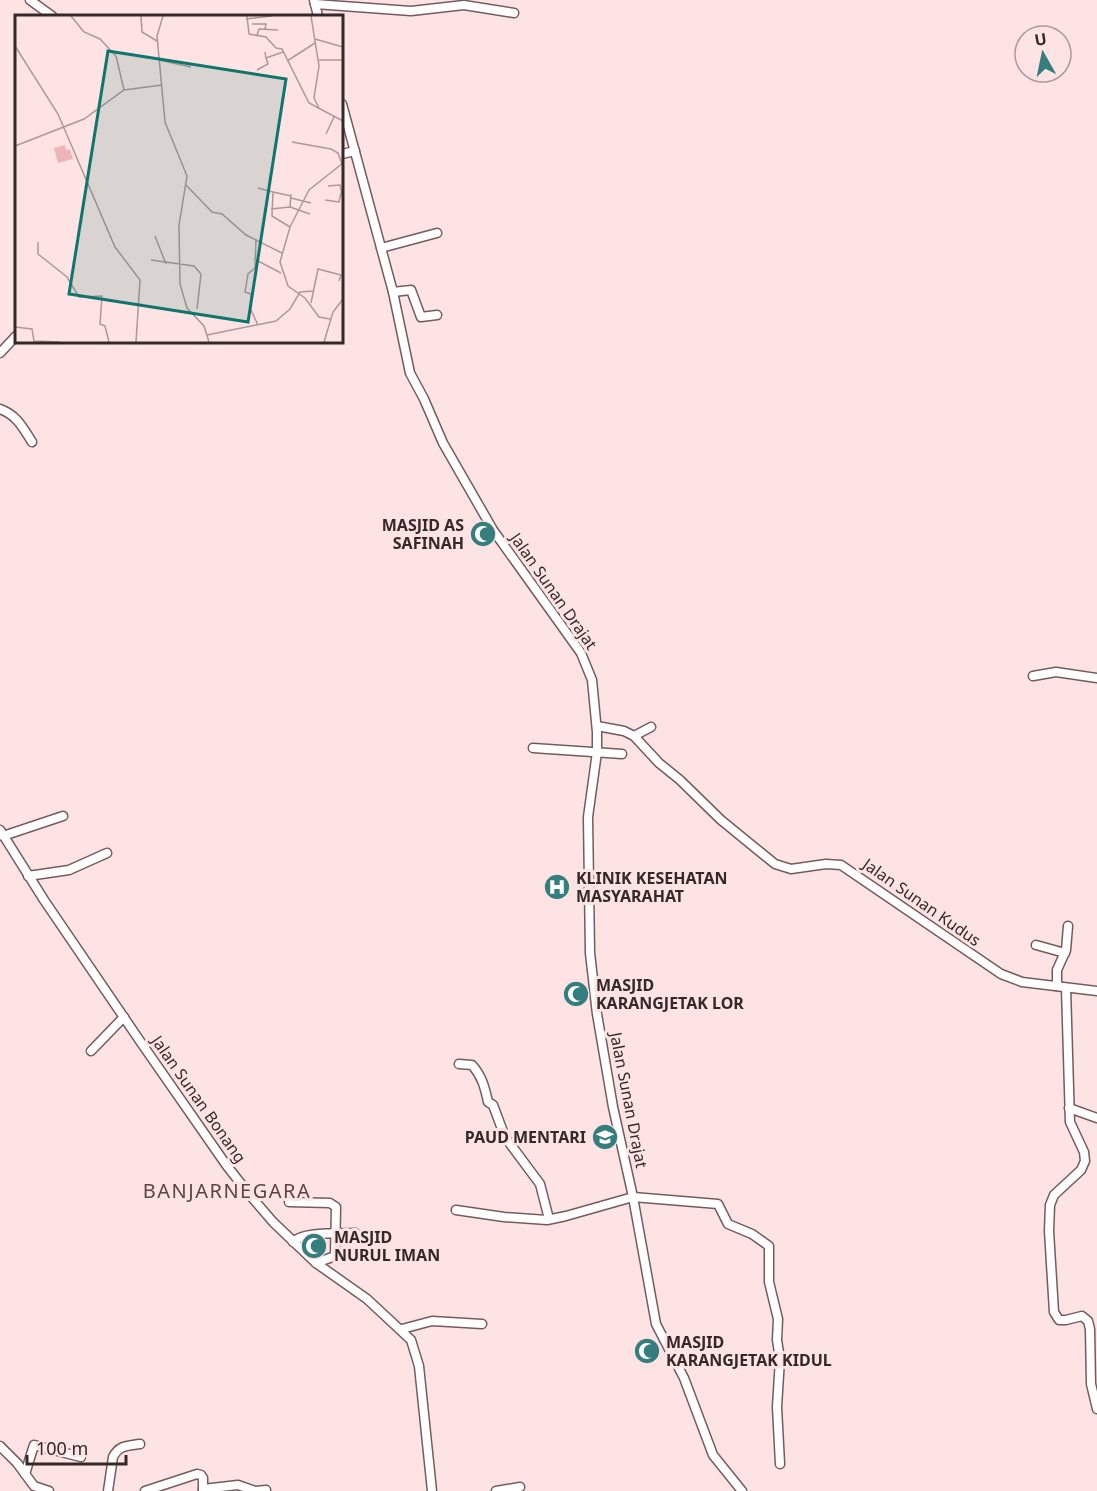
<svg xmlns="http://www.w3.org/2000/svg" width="1097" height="1491" font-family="'Noto Sans',sans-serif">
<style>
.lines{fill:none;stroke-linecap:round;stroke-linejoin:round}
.minor-casing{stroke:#765b5c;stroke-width:11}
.minor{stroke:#fff;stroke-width:8}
.labels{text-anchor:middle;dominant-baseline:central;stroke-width:6;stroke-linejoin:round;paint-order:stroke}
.poi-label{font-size:16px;font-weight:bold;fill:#342829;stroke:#fde3e4;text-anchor:start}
.street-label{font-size:16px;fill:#342829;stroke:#fde3e4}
.quarter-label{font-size:20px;letter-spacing:1.5px;fill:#5d4345;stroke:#fde3e4}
.inset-road{fill:none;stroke:#ad9899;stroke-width:1.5}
.view{fill:#0f766e;fill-opacity:0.15;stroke:#0f766e;stroke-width:3}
.inset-edge{fill:none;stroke:#342829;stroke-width:3}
</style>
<rect width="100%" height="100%" fill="#fde3e4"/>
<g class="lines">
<g class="minor-casing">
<g id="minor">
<polyline points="30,0 52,16"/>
<polyline points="314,0 318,16"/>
<polyline points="315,4 411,11 464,5 514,13"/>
<polyline points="342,104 393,292 410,373 424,399 443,443 493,530 581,653 592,680 597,732 597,752 588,817 590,953 597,1014 613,1107 633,1197 656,1324 684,1378 713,1455 742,1491"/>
<polyline points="342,154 355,151"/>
<polyline points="381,248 437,233"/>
<polyline points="393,292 411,290 421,317 437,315"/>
<polyline points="0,353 16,336"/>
<path d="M0,409C17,415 23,428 32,442"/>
<polyline points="1033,676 1056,672 1097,678"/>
<polyline points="597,726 624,731 634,736 659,763 680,780 721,820 775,864 791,869 826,864 841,865 1001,974 1022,982 1097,991"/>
<polyline points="634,736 651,727"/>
<polyline points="533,748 622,754"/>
<polyline points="0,830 44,900 142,1044 227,1166 249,1194 273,1222 316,1263 367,1299 411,1340 419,1366 432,1491"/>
<polyline points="3,836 63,816"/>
<polyline points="28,876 69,870 107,853"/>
<polyline points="1036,945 1065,953"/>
<polyline points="1057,986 1057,970 1066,950 1068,926"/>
<polyline points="1066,988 1070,1122 1084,1152 1085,1161 1081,1170 1054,1195 1050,1205 1049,1231 1054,1312 1059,1320 1066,1320 1082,1316 1088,1321 1090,1329 1091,1384 1097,1409"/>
<polyline points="91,1051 124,1017"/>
<path d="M459,1064L472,1065C482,1076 485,1088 488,1102L493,1105L505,1137L540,1184L549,1219"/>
<polyline points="1069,1108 1097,1118"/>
<polyline points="289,1202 330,1203 336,1207 335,1256 316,1263"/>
<polyline points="456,1210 504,1217 547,1220 566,1216 633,1197 718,1204 728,1224 752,1234 769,1246 769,1282 778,1319 777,1340 780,1359 777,1407 780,1464"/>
<path d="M293,1242C303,1231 340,1234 355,1233"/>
<polyline points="402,1329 432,1321 482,1324"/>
<polyline points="0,1446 17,1463 34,1486 49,1491"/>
<polyline points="25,1474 34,1445 81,1457"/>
<polyline points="203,1489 238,1485 255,1491 266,1490"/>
<path d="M108,1491L113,1457C119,1445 127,1446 140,1444"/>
<polyline points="145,1491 197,1474 201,1475 203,1478 203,1491"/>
<polyline points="496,1491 520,1487"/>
</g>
</g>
<use href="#minor" class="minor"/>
</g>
<defs>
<g id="mosque-disc" transform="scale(1.35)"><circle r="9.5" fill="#357e7e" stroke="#fde3e4"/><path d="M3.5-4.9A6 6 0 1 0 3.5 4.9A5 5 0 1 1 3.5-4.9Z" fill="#fff"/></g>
<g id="hospital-disc" transform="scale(1.35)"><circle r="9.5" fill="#357e7e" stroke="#fde3e4"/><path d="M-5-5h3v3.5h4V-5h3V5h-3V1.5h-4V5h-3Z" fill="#fff"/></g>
<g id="school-disc" transform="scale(1.35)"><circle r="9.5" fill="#357e7e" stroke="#fde3e4"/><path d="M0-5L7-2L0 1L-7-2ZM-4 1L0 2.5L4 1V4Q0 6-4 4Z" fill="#fff"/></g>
</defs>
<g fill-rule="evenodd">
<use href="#mosque-disc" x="483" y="534"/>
<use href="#hospital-disc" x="557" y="887"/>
<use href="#mosque-disc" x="576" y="994"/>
<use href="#school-disc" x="605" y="1137"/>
<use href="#mosque-disc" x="314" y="1246"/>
<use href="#mosque-disc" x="647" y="1351"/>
</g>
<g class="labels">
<g class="poi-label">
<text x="464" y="525" text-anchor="end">MASJID AS<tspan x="464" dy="18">SAFINAH</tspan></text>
<text x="576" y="878">KLINIK KESEHATAN<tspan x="576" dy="18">MASYARAHAT</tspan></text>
<text x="596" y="985">MASJID<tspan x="596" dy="18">KARANGJETAK LOR</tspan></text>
<text x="586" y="1137" text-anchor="end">PAUD MENTARI</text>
<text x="334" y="1237">MASJID<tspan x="334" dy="18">NURUL IMAN</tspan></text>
<text x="666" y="1342">MASJID<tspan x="666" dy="18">KARANGJETAK KIDUL</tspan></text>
</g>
<g class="street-label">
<text transform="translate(554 591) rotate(55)">Jalan Sunan Drajat</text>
<text transform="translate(922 902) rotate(35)">Jalan Sunan Kudus</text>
<text transform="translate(199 1099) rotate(55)">Jalan Sunan Bonang</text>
<text transform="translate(629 1100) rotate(79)">Jalan Sunan Drajat</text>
</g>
<g class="quarter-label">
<text x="227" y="1190">BANJARNEGARA</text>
</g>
</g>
<g transform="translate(15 15)">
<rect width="328" height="328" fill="#fde3e4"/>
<path d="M50,130L51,135L55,134L58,144L43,148L39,133Z" fill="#ecb5b8"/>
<path class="inset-road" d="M56,1L69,17L85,24L101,41L109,75M126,1L127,17L142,26M148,1L142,21L150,107L172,161L164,210L165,269L172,293L189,311L194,327M232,1L234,19L251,22L261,33L267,34L294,88L328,106M296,1L304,51L299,83L304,93M231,4L257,1M237,9H251L250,14M242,20L244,14L263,15M300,24L328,32M0,31L43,99L100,232L125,265L121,327M250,37L251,43L268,37M144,45L176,52M304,45H328M272,46L300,28M242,55L253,49L251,43M311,119L319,102M277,127L316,134L323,138L327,149M0,131L69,104L109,75L147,70M171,170L197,197L207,199L231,220L267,238M313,171L325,170L327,179M243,173L258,177L257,201L275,212M258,177L276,181M276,179L275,192L295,199M276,183L296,188M310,185L324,187L326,178M256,194L275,192M140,221L151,249M241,224L240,253L233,259L230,277L236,279L235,293L243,310M23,227V239L52,262L64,282L87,281L85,309L90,311L94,327M239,244L266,258M136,245L179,251L186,259L182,294M296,288L303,254L326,260L324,266M315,304L304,302L290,283L273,271L265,247L275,212L294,175L328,148M0,312L17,314L19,326L44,327M192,320L261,306L275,294L285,277L299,276M309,327L318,297L328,284"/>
<path class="view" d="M93,36L271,64L233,307L54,279Z"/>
<rect width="328" height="328" class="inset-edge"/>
</g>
<g transform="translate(1043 54) rotate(351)"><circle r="28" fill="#fde3e4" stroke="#ad9899" stroke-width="1.5"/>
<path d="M0-4.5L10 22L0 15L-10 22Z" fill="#357e7e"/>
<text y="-9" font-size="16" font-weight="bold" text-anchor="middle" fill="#342829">U</text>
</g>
<path d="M27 1455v9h99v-9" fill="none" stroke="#342829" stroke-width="3"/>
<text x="36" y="1455" font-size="18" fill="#342829" stroke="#fde3e4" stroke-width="4.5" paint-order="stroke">100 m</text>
</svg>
